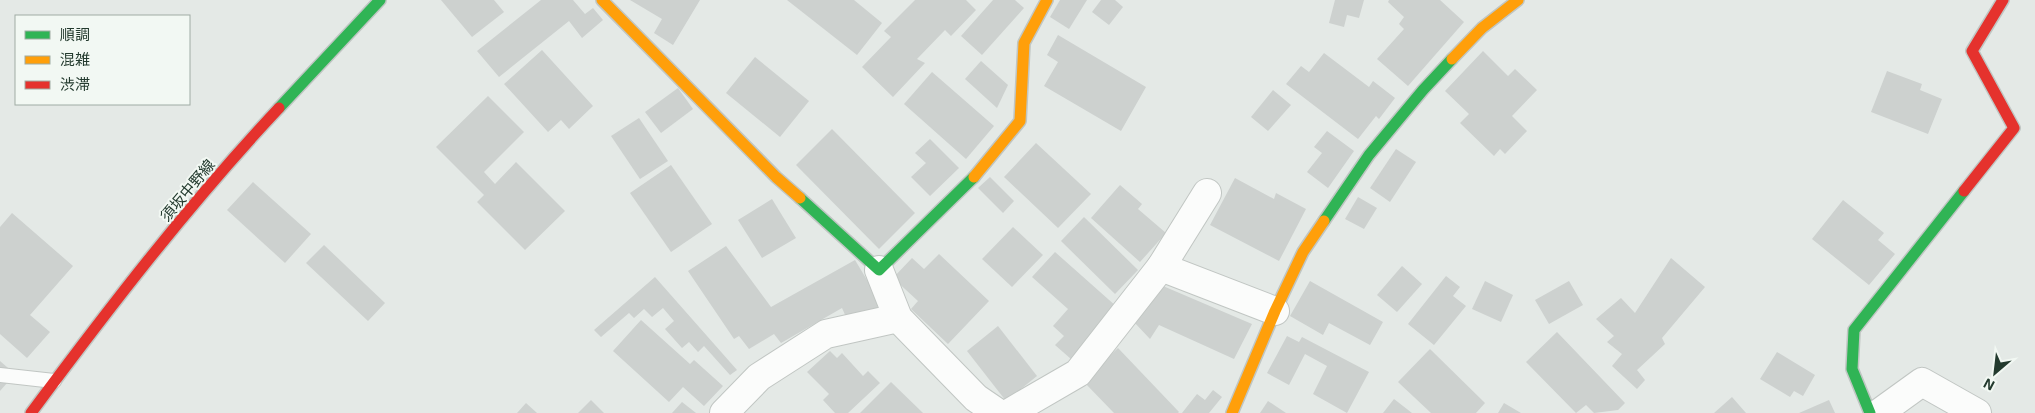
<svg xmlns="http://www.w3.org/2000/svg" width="2035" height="413" font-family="'Exo 2','Noto Sans JP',sans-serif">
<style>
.building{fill:#cdd1cf}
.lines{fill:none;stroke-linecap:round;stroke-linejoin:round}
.lane-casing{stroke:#c1c6c3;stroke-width:16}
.street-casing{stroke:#c1c6c3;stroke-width:30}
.fast-casing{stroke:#c0c6c3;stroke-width:14}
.slow-casing{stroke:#c0c6c3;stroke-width:14}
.jam-casing{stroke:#c0c6c3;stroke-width:14}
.lane{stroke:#fbfcfb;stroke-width:14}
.street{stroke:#fbfcfb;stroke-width:28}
.fast{stroke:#30b455;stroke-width:11}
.slow{stroke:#ff9f0a;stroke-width:11}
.jam{stroke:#e5322d;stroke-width:11}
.labels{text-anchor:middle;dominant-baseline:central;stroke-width:4;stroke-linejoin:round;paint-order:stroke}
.street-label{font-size:15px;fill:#233a2e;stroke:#f2f8f3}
</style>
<rect width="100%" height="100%" fill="#e4e9e6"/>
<g class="building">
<polygon points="441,0 494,0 504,12 472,37"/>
<polygon points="541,0 573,0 585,14 593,8 603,20 582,38 569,21 499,77 477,51"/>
<polygon points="630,0 700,0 673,45 654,33 662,19"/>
<polygon points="787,0 854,0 882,23 857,55"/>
<polygon points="915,0 966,0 976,10 951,36 945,30 917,59 925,63 893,97 862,67 891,37 884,31"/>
<polygon points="993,0 1015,0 1024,8 982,55 961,36"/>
<polygon points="1060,0 1087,0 1069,29 1050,17"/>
<polygon points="1101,0 1115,0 1123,7 1109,25 1092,12"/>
<polygon points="1335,0 1364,0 1359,18 1347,15 1344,27 1329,23"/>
<polygon points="1389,0 1440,0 1464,22 1408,86 1377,59 1404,29 1399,24 1404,17 1388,2"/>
<polygon points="1058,35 1146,87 1121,131 1044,86 1058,62 1047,55"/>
<polygon points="542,50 593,106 569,129 561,120 548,132 504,84"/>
<polygon points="1483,51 1508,76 1515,69 1537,90 1512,116 1527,131 1505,154 1500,149 1494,156 1460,123 1469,114 1445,91"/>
<polygon points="1324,53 1369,87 1373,81 1395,98 1379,119 1376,116 1358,139 1286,84 1301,66 1309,72"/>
<polygon points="755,57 809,101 780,137 726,93"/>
<polygon points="981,61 1008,85 997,108 965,79"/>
<polygon points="1887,71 1922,84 1920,90 1942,99 1928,134 1871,112"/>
<polygon points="932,72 994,126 966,159 904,104"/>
<polygon points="678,88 693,109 661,133 645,112"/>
<polygon points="1273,90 1291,105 1268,131 1251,117"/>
<polygon points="488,96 524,132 484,172 495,184 516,162 565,211 525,250 477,202 484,195 436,147"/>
<polygon points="639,118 668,161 640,179 611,136"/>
<polygon points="832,129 915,213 879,249 796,165"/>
<polygon points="1327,131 1354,151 1328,188 1307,172 1322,153 1314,147"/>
<polygon points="930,139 959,168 930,196 911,177 926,163 915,153"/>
<polygon points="1036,143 1091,194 1058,228 1004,177"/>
<polygon points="1396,149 1416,162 1390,202 1370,188"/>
<polygon points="671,165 712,224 671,252 630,193"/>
<polygon points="990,177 1014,201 1003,213 978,188"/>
<polygon points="1235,178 1274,199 1276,193 1306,209 1279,261 1210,225"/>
<polygon points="253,182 311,234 285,263 227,210"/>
<polygon points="1120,185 1142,204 1138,209 1166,233 1140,262 1091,218"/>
<polygon points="1358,197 1377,208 1364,229 1345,219"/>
<polygon points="772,199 796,238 762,258 738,220"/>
<polygon points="1843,200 1884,233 1878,240 1895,254 1869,285 1812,239"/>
<polygon points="12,213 73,266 30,315 50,332 27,358 0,334 0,227"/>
<polygon points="1084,217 1138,270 1115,294 1061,241"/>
<polygon points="1013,227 1043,255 1012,287 982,259"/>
<polygon points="324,245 385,303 368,321 306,263"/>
<polygon points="726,246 771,307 855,260 879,300 877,309 846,317 842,308 781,343 774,334 749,349 739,336 734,339 688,271"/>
<polygon points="1055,252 1117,307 1071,359 1055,345 1064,336 1053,326 1068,309 1032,277"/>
<polygon points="939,254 989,301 948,344 911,309 918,301 893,278 912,258 924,269"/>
<polygon points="1671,258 1705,287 1662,338 1665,344 1637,370 1645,380 1637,389 1612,366 1622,354 1607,342 1614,336 1596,319 1621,298 1635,313"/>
<polygon points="1402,266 1422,284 1397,312 1377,295"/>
<polygon points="1446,276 1460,287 1453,296 1466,306 1434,345 1408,324"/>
<polygon points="655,277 737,370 730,375 704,346 698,352 689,342 682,348 665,329 674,321 663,308 652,317 644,309 634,318 629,313 601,337 594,330"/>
<polygon points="1310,281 1383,322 1370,345 1329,323 1323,335 1290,316"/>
<polygon points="1485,281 1513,295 1501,322 1472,309"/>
<polygon points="1569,281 1583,305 1549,324 1535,300"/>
<polygon points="1163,286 1252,324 1234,359 1159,325 1150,339 1134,322"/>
<polygon points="641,320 690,364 694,360 723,386 704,406 683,387 669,402 613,351"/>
<polygon points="998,326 1037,376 1006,401 967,351"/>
<polygon points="1557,332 1625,403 1618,410 1594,413 1586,405 1576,413 1526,362"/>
<polygon points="1287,336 1299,342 1302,337 1369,372 1347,413 1313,394 1327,366 1305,354 1289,385 1267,373"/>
<polygon points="1118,348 1179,412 1178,413 1114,413 1083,381"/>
<polygon points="1430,349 1485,403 1476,413 1431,413 1398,382"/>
<polygon points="830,351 837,358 842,353 863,376 868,371 880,383 848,413 835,413 823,400 829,394 807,372"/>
<polygon points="1777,352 1815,375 1803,396 1794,391 1790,397 1760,379"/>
<polygon points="0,361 15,374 0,391"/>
<polygon points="891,382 923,413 860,413"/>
<polygon points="1213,390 1222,397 1209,413 1182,413 1197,394 1205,400"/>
<polygon points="1732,397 1746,413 1714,413"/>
<polygon points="1394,399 1412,413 1383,413"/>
<polygon points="591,400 604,413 578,413"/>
<polygon points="1829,400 1835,413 1799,413"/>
<polygon points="1268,401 1286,413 1260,413"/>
<polygon points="682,402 696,413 672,413"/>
<polygon points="526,403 537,413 517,413"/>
<polygon points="1504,403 1521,413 1498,413"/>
</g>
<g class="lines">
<g class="lane-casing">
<polyline id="lane" points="0,375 54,381"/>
</g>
<g class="street-casing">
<g id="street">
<polyline points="1161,267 1275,311"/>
<polyline points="879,270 898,318 976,398 998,413"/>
<polyline points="724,413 759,377 826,334 898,318"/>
<polyline points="1009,413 1078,373 1161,267 1207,193"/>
<polyline points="1879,413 1922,382 1977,413"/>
</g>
</g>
<g class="fast-casing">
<g id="fast">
<polyline points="279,108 380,0"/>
<polyline points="800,198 879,270 974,177"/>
<polyline points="1324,221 1369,155 1423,90 1452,59"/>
<polyline points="1870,413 1852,369 1854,330 1964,191"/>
</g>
</g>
<g class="slow-casing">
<g id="slow">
<polyline points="602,0 776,177 800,198"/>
<polyline points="1452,59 1482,28 1518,0"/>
<polyline points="974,177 1020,121 1024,43 1047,0"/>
<polyline points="1232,413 1275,311 1303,252 1324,221"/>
</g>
</g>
<g class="jam-casing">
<g id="jam">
<polyline points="1964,191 2014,128 1972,51 2003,0"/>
<path d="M31,413C109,308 189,204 279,108"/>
</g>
</g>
<use href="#lane" class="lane"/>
<use href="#street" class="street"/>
<use href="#fast" class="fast"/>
<use href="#slow" class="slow"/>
<use href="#jam" class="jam"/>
</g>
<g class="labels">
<g class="street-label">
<text transform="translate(187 190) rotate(-50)">須坂中野線</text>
</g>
</g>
<rect x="15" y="15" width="175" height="90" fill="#f2f8f3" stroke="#9faca4"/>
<rect x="25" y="31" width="25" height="8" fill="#30b455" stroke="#9faca4"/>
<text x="60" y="40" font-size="15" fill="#233a2e">順調</text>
<rect x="25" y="56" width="25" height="8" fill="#ff9f0a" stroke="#9faca4"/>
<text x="60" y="65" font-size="15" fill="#233a2e">混雑</text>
<rect x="25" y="81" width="25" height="8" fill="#e5322d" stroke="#9faca4"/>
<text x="60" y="90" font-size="15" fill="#233a2e">渋滞</text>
<g transform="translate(1995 373) rotate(208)" stroke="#f2f8f3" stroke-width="4" paint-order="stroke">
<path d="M0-4L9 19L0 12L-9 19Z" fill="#233a2e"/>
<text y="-8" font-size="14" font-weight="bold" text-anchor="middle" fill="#233a2e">N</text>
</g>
</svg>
